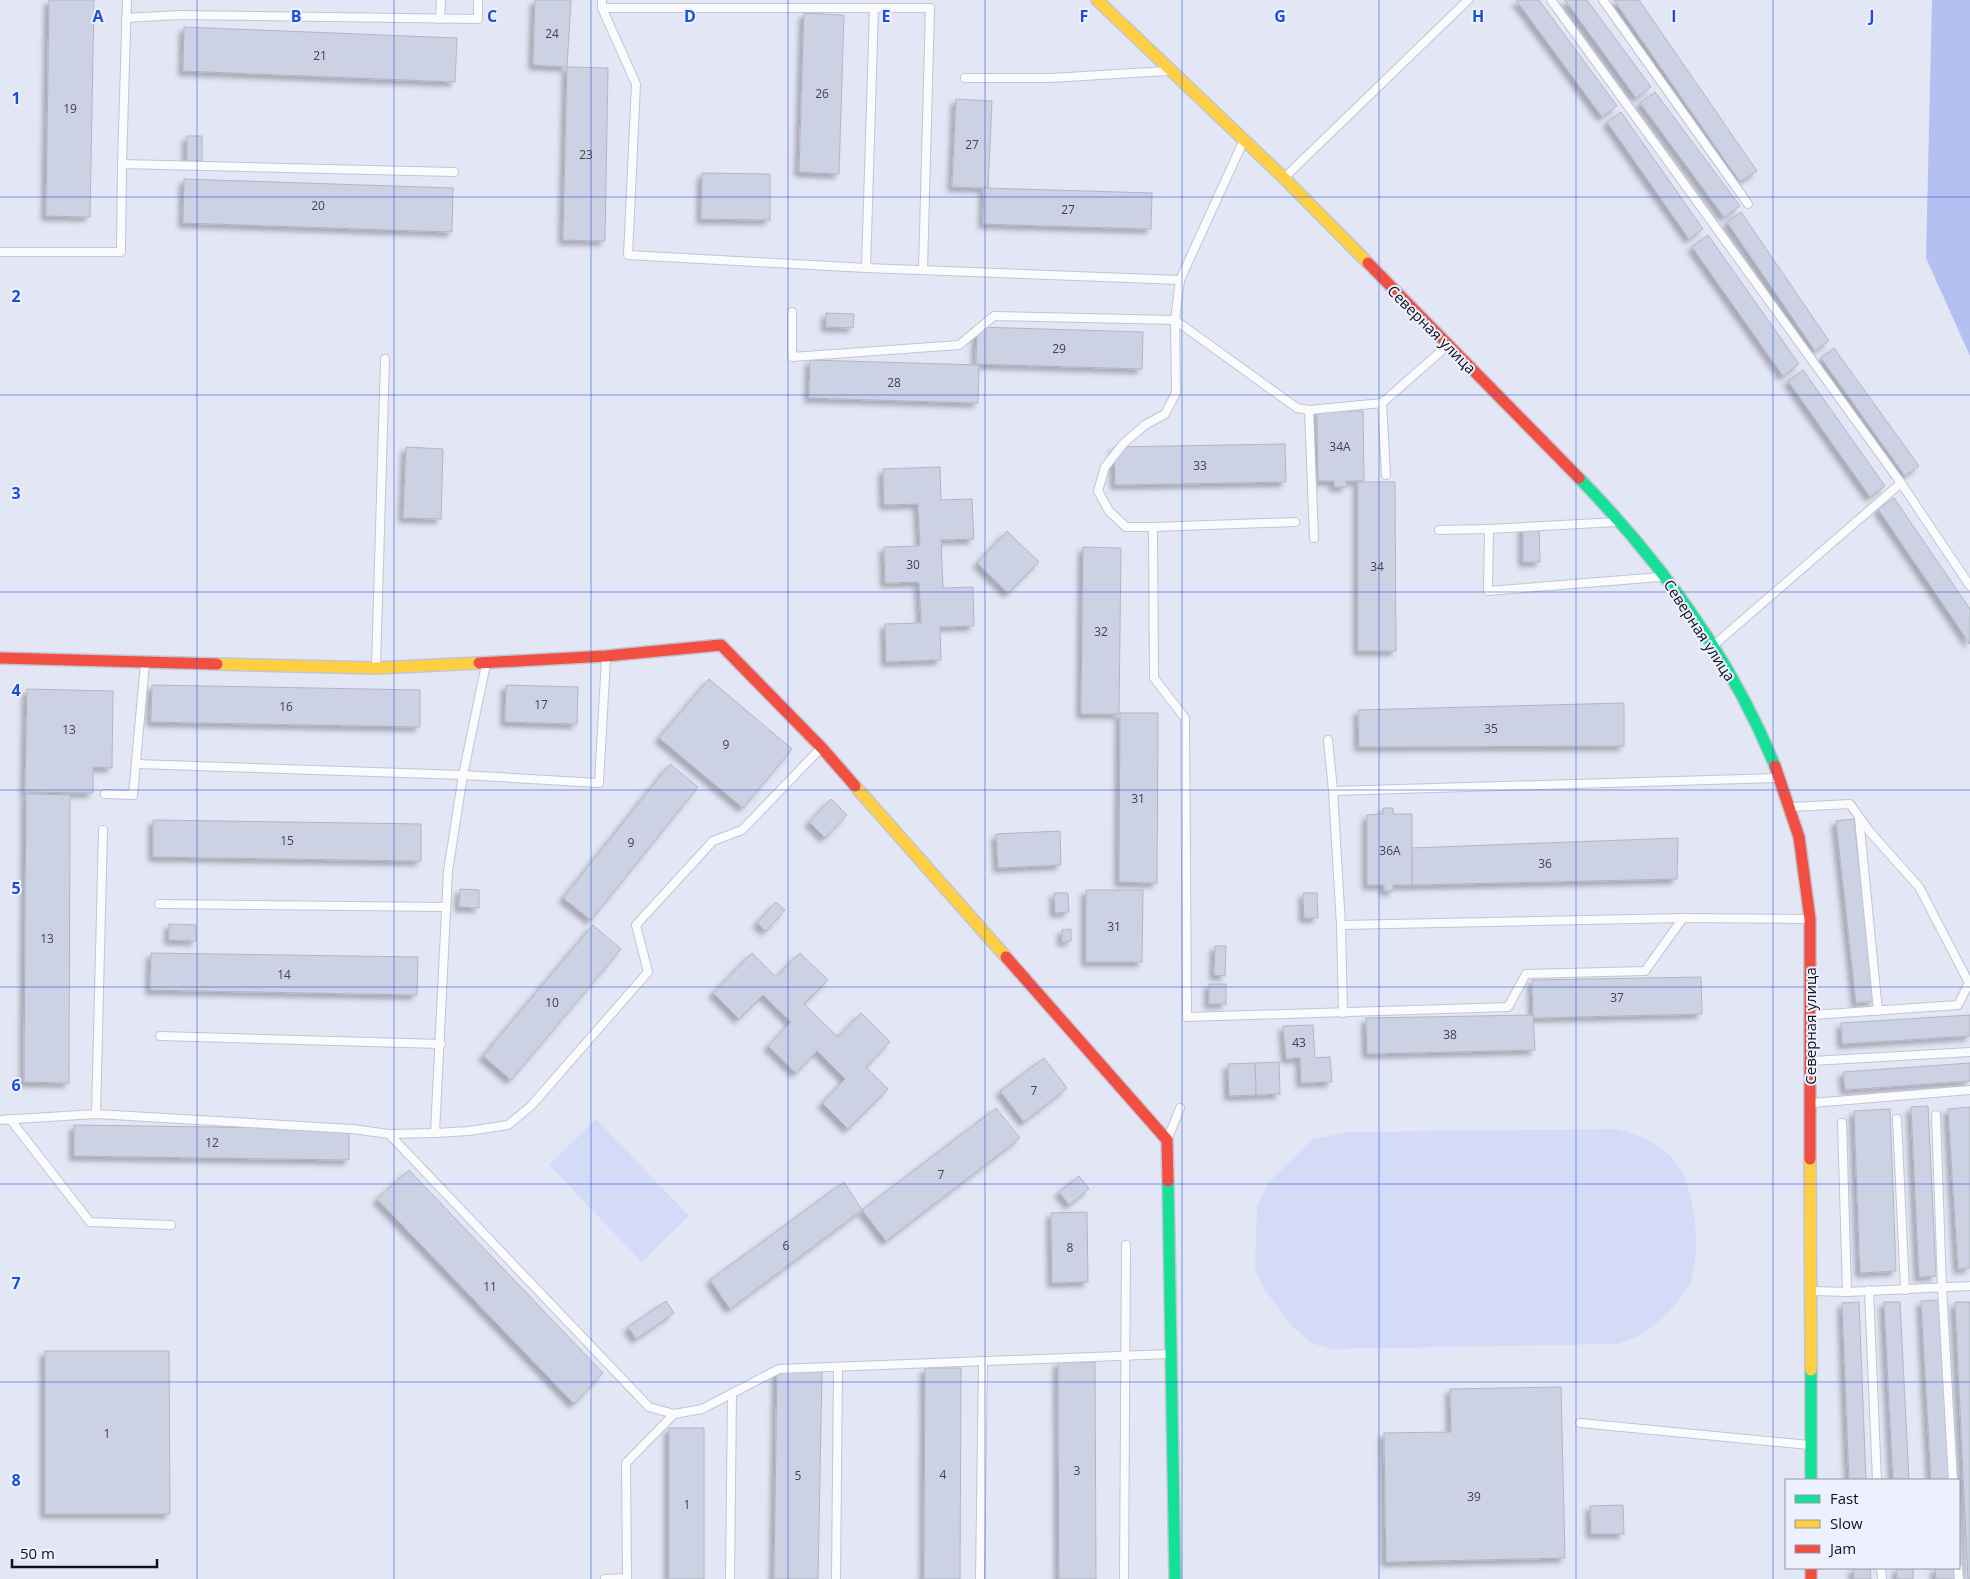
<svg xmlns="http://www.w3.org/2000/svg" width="1970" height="1579" font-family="'Open Sans',sans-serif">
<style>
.green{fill:#d3dbf7}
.forest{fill:#b4c0ef}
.building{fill:#ccd1e3;stroke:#b3b6c2;filter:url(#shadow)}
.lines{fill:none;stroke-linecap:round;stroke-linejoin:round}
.lane-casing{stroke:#c2c5d2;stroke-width:10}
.fast-casing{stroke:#c2c5d2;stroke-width:14}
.slow-casing{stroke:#c2c5d2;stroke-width:14}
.jam-casing{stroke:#c2c5d2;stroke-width:14}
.lane{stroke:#fbfbfe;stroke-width:8}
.fast{stroke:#16e098;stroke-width:11}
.slow{stroke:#ffcf43;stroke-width:11}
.jam{stroke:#f24e42;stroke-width:11}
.grid{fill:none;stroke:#1d4ed8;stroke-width:1;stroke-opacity:0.55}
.labels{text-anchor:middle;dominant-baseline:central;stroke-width:4;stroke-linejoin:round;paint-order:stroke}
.number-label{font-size:12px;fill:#404350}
.street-label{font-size:15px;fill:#0f111c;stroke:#edf1fe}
.grid-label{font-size:16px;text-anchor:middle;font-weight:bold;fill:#1d4ed8;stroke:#edf1fe;stroke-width:4;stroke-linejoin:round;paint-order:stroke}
</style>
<defs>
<filter id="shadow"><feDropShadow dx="-4.5" dy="4.5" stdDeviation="2.5" flood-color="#0004"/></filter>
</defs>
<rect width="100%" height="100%" fill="#e3e7f5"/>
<g class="green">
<polygon points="596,1119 689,1216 642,1262 549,1165"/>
<path d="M1617,1129C1638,1135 1655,1141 1671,1157C1685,1171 1689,1190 1693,1209C1697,1231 1698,1259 1691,1281C1684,1299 1655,1327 1638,1336C1632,1340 1624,1341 1617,1344L1330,1349L1312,1343L1293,1327L1264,1289L1255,1268L1257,1207L1268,1183L1313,1139L1349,1132Z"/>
</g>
<polygon class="forest" points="1932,0 1970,0 1970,356 1926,258"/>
<g class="building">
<polygon points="49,0 94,0 90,217 46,216"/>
<polygon points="535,0 571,0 567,67 533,65"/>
<polygon points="1516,0 1539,0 1617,106 1602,117"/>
<polygon points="1565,0 1587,0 1651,87 1636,98"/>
<polygon points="1614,0 1639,0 1757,171 1740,182"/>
<polygon points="804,13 844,15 839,174 799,172"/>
<polygon points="184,27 457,38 455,82 183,71"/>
<polygon points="567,67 608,68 605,241 563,240"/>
<polygon points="1655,92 1740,206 1724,217 1640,103"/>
<polygon points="956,99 992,101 988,188 952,187"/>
<polygon points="1621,112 1703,229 1689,239 1607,122"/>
<rect x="187" y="136" width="15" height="25"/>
<polygon points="702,173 770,174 770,220 701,219"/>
<polygon points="184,179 453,188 452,232 183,223"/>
<polygon points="984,188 1152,193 1151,229 983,224"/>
<polygon points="1741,212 1829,341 1815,351 1727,222"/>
<polygon points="1708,235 1799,364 1783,376 1692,247"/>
<polygon points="826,313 854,314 853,328 826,327"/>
<polygon points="977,327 1143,332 1142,369 976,364"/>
<polygon points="1834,348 1919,466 1905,476 1821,358"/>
<polygon points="810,360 979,365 978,403 809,398"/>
<polygon points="1803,370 1885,486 1870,497 1788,381"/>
<polygon points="1346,405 1346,411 1363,411 1364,481 1346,481 1346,487 1334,487 1334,481 1318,481 1317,411"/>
<polygon points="1285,444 1286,482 1115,485 1114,447"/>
<polygon points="406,447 443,449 441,519 403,518"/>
<polygon points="940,467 941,500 972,499 974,539 941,540 943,588 973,587 974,626 940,627 941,660 886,662 885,624 921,623 919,582 885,583 884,547 920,546 918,504 884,505 883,469"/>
<polygon points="1358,482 1395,482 1396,651 1358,651"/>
<polygon points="1894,498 1970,609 1970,644 1878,509"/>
<polygon points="1523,526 1539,526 1540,562 1523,562"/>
<polygon points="1007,531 1039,562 1008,593 977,563"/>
<polygon points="1083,547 1121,548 1119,714 1081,714"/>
<polygon points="709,679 792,749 743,808 659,738"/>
<polygon points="152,685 420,690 420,727 151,722"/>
<polygon points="506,685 578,687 577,724 505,722"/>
<polygon points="27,689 113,691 112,768 93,767 93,793 25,792"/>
<polygon points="1624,703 1624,746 1359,747 1358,710"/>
<polygon points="1120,713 1158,713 1157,883 1119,882"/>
<polygon points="670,764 698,787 591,920 563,898"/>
<polygon points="26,794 70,795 69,1083 24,1082"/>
<polygon points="831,799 847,815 825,838 809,822"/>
<polygon points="1383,808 1393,808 1393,814 1412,814 1412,885 1393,885 1393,891 1384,891 1384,885 1367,885 1367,815 1383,814"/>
<polygon points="1854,819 1874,1001 1856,1003 1836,821"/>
<polygon points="153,820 421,824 421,861 153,857"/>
<polygon points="1060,831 1061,865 998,868 996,834"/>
<polygon points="1678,838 1677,879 1412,885 1412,848"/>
<polygon points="460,889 479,890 479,908 459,907"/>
<polygon points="1086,890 1143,890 1142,962 1086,962"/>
<polygon points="1054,893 1068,893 1069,912 1055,913"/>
<polygon points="1303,893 1317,893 1318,918 1304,918"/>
<polygon points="776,902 785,910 766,931 757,923"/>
<polygon points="169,924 196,925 196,941 169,940"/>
<polygon points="593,925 621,949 511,1080 483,1056"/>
<polygon points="1071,929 1071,941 1062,942 1062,930"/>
<polygon points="1215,946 1226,946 1225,976 1214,975"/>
<polygon points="151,953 418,957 417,995 150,990"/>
<polygon points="752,953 776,977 800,953 828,980 804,1004 838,1037 861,1013 890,1042 866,1067 888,1089 848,1129 822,1103 845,1079 817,1051 796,1073 768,1046 791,1022 763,995 739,1019 713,993"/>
<polygon points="1701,977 1702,1014 1534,1018 1533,1015 1532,980"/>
<rect x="1209" y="984" width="17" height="20"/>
<polygon points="1533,1015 1535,1050 1367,1054 1366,1018"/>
<polygon points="1970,1015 1970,1036 1842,1044 1841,1023"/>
<polygon points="1313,1025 1315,1058 1330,1057 1332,1082 1301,1083 1300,1058 1286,1059 1283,1026"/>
<polygon points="1044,1058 1067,1088 1024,1122 1000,1091"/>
<polygon points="1279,1062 1280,1094 1256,1095 1255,1063"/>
<polygon points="1255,1063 1256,1095 1229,1096 1228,1064"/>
<polygon points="1970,1063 1970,1081 1845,1090 1843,1072"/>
<polygon points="1928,1106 1936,1276 1919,1277 1911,1107"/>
<polygon points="1970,1107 1970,1268 1958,1269 1948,1109"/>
<polygon points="996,1108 1020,1138 886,1241 862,1210"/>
<polygon points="1890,1109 1896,1271 1860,1273 1854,1111"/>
<polygon points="74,1125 349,1129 349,1160 74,1156"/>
<polygon points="409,1170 603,1373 574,1404 377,1199"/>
<polygon points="1079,1176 1089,1189 1069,1205 1059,1192"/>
<polygon points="844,1182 862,1210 730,1309 710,1280"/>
<polygon points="1087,1212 1088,1282 1052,1283 1051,1213"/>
<polygon points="1941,1300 1951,1480 1931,1480 1921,1301"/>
<polygon points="666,1301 674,1313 636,1339 628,1327"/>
<polygon points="1859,1302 1866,1480 1849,1480 1842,1303"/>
<polygon points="1884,1302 1900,1302 1909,1480 1893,1480"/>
<polygon points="1955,1302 1970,1302 1970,1579 1968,1579"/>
<polygon points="45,1351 169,1351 170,1514 45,1514"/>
<polygon points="1058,1362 1095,1362 1096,1579 1059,1579"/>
<polygon points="925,1368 961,1368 960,1579 924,1579"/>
<polygon points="777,1369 822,1370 818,1579 774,1579"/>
<polygon points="1561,1387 1565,1558 1386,1562 1384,1433 1451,1432 1450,1389"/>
<rect x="669" y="1428" width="35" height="151"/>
<polygon points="1623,1505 1624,1534 1591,1534 1590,1506"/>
<polygon points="1853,1568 1870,1568 1871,1579 1854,1579"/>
<rect x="1897" y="1568" width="16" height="11"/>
<polygon points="1935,1568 1956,1568 1956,1579 1936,1579"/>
</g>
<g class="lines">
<g class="lane-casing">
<g id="lane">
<polyline points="602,0 602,8 930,8 923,270"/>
<polyline points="1551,0 1901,483 1970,586"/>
<polyline points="1603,0 1748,204"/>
<polyline points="602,8 636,84 628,255 866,268 1180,280 1175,320 1176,393 1165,414 1145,425 1123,444 1105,467 1098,491 1109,511 1126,527 1153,527"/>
<polyline points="126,18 178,15 478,19 478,0"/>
<polyline points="440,19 441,0"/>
<polyline points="965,78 1051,78 1167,71"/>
<polyline points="122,164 127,0"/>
<polyline points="1284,178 1468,0"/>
<polyline points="0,252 121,252 122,164 454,172"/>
<polyline points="866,268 874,8"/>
<polyline points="1180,280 1243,142"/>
<polyline points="792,312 792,357 959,345 994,316 1175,320 1297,408 1309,410 1382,403 1447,346"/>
<polyline points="1382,403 1386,475"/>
<polyline points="1309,410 1314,538"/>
<polyline points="1295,522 1153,527 1154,678 1185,718 1187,1017 1508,1007 1526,974 1645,971 1683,918"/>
<polyline points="1489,529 1617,522"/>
<polyline points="1439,530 1489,529 1488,591 1660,577"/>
<polyline points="1714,645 1901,483"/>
<polyline points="376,666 385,359"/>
<polyline points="1328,740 1333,791"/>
<polyline points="136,764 463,775 599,783 606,659"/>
<polyline points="1777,778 1333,791 1341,925 1683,918 1808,919"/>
<polyline points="105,794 133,795 145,663"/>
<polyline points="1791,807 1850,804 1870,832 1919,887 1969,983 1958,1005 1812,1015"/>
<polyline points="1859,818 1878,1011"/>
<polyline points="159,904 446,907"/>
<polyline points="1341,925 1343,1013"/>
<polyline points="160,1036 441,1044"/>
<polyline points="1812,1061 1970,1052"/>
<polyline points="1812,1103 1970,1090"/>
<polyline points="96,1114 103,830"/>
<polyline points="1936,1115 1942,1287 1953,1480"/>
<polyline points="10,1119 90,1222 171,1225"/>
<polyline points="1897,1119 1905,1290"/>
<polyline points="0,1120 96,1114 352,1129 389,1134 435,1133 469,1131 508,1125 531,1106 648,972 636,925 713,841 742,830 820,749"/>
<polyline points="1842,1123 1847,1292"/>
<polyline points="435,1133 448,871 463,775 486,664"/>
<polyline points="389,1134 649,1407 674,1414 702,1409 779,1369 1169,1354"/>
<polyline points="1168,1138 1180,1108"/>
<polyline points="1869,1290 1877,1480"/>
<polyline points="1813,1291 1847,1292 1970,1286"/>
<polyline points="1580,1423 1809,1445"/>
<polyline points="1881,1568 1882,1579"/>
<polyline points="1958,1568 1959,1579"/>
<polyline points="605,1579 627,1578 626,1463 674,1414"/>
<polyline points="730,1579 732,1394"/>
<polyline points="836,1579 838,1367"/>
<polyline points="980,1579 983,1361"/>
<polyline points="1124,1579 1126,1245"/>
</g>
</g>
<g class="fast-casing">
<g id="fast">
<path d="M1579,478C1660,561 1731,658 1775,766"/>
<polyline points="1168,1181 1175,1579"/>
<polyline points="1811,1370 1811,1480"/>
</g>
</g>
<g class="slow-casing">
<g id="slow">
<polyline points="1097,0 1284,178 1368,263"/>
<polyline points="217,664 376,668 479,663"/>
<polyline points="855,786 1006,957"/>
<polyline points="1810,1159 1811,1370"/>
</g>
</g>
<g class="jam-casing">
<g id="jam">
<polyline points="1368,263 1579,478"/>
<polyline points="0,658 217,664"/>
<polyline points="479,663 606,656 721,645 822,748 855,786"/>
<polyline points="1775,766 1799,837 1810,919 1810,1159"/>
<polyline points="1006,957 1167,1140 1168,1181"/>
<polyline points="1811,1568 1811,1579"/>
</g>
</g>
<use href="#lane" class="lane"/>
<use href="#fast" class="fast"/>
<use href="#slow" class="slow"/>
<use href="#jam" class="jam"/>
</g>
<path class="grid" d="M197,0V1579M394,0V1579M591,0V1579M788,0V1579M985,0V1579M1182,0V1579M1379,0V1579M1576,0V1579M1773,0V1579M0,197H1970M0,395H1970M0,592H1970M0,790H1970M0,987H1970M0,1184H1970M0,1382H1970"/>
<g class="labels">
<g class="number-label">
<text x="552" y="33">24</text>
<text x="320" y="55">21</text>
<text x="822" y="93">26</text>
<text x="70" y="108">19</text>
<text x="972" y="144">27</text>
<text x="586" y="154">23</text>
<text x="318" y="205">20</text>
<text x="1068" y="209">27</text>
<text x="1059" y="348">29</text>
<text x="894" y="382">28</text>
<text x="1340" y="446">34А</text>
<text x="1200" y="465">33</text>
<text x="913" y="564">30</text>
<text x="1377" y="566">34</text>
<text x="1101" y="631">32</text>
<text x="541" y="704">17</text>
<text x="286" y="706">16</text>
<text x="1491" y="728">35</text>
<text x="69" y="729">13</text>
<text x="726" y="744">9</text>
<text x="1138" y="798">31</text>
<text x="287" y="840">15</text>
<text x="631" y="842">9</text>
<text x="1390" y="850">36А</text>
<text x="1545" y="863">36</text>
<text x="1114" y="926">31</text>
<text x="47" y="938">13</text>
<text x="284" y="974">14</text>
<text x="1617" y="997">37</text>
<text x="552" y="1002">10</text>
<text x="1450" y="1034">38</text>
<text x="1299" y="1042">43</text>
<text x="1034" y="1090">7</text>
<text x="212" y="1142">12</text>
<text x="941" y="1174">7</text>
<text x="786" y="1245">6</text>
<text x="1070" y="1247">8</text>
<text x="490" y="1286">11</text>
<text x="107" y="1433">1</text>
<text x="1077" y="1470">3</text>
<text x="943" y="1474">4</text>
<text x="798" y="1475">5</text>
<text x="1474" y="1496">39</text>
<text x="687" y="1504">1</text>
</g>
<g class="street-label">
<text transform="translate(1432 329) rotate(45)">Северная улица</text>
<text transform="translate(1700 630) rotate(57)">Северная улица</text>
<text transform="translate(1810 1026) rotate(-90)">Северная улица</text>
</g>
</g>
<g class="grid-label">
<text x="98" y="22">A</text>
<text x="296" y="22">B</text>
<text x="492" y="22">C</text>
<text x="690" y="22">D</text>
<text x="886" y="22">E</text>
<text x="1084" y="22">F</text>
<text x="1280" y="22">G</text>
<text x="1478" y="22">H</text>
<text x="1674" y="22">I</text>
<text x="1872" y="22">J</text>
<text x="16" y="104">1</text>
<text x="16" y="302">2</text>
<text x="16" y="499">3</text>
<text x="16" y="696">4</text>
<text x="16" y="894">5</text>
<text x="16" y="1091">6</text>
<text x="16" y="1289">7</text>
<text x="16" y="1486">8</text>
</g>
<rect x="1785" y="1479" width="175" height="90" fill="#edf1fe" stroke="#9497a4"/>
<rect x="1795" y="1495" width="25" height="8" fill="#16e098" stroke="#9497a4"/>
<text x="1830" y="1504" font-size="15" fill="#0f111c">Fast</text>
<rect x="1795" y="1520" width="25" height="8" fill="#ffcf43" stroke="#9497a4"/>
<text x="1830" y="1529" font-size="15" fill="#0f111c">Slow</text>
<rect x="1795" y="1545" width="25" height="8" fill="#f24e42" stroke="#9497a4"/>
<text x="1830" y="1554" font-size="15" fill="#0f111c">Jam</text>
<path d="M12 1559v8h145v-8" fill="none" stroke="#0f111c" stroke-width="2.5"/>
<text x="20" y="1559" font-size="15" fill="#0f111c" stroke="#edf1fe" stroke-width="4" paint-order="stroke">50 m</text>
</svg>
